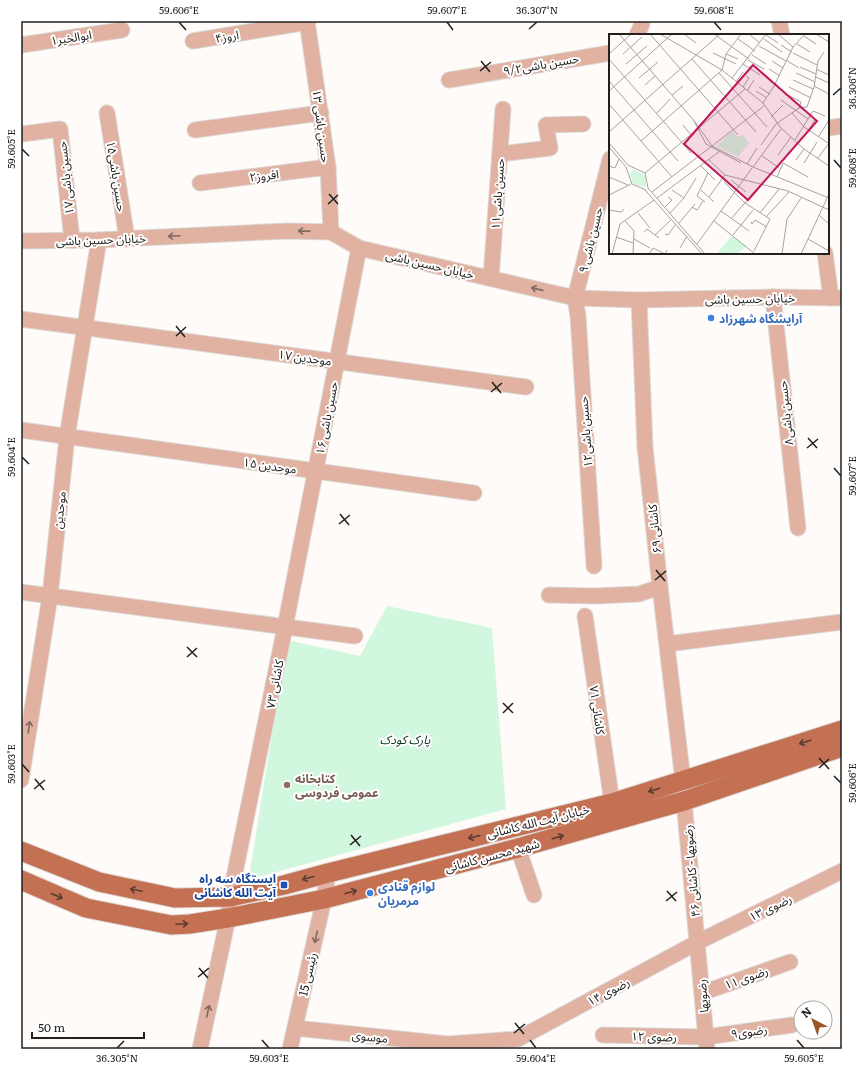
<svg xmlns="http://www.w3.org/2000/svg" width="863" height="1070" font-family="Literata,'Noto Sans Arabic',serif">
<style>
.green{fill:#d2f7df}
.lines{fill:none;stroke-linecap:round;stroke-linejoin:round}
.minor-casing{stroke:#dbd8d6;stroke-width:17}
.major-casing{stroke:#dbd8d6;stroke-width:21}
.minor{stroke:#e1b1a1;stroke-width:15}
.major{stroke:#c47053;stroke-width:19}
.oneway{stroke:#816860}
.oneway2{stroke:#5a3c31}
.ticks{fill:none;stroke:#21201f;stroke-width:1.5}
.shop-dot{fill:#3f7fe0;stroke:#fff;stroke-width:1.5}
.education-dot{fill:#8d6e63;stroke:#fff;stroke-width:1.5}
.transit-dot{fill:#1a4fb4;stroke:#fff;stroke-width:1.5}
.labels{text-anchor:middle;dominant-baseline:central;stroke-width:4;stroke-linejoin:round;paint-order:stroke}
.street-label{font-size:12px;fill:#21201f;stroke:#fff}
.shop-label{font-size:12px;font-weight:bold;fill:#366cbe;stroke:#fff;text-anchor:start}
.park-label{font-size:12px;font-style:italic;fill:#0c3822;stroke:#fff}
.education-label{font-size:12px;font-weight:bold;fill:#785e54;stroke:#fff;text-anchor:start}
.transit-label{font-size:12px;font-weight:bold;fill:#164399;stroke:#fff;text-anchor:end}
.inset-road{fill:none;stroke:#a6a3a2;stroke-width:1}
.view{fill:#c2185b;fill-opacity:0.15;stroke:#c2185b;stroke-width:2}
.inset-edge{fill:none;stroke:#21201f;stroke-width:2}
.neatline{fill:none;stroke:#21201f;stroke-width:1.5}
.ticks-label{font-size:10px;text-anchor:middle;fill:#21201f}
</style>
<rect width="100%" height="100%" fill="#fefbf9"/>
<polygon class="green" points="387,606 492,628 506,809 258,877 250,871 287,640 360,656"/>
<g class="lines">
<g class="minor-casing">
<g id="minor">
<polyline points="307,21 328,167 331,232"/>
<polyline points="779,21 782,35"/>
<polyline points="637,35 642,24"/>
<polyline points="193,41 308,22"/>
<polyline points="21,45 122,30"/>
<polyline points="449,80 610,53"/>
<polyline points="107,113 127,239"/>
<polyline points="828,128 842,126"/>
<polyline points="195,130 321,113"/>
<polyline points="22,134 60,129 72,240"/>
<polyline points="500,154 550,148 546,125 583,124"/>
<polyline points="200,183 328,167"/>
<polyline points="21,241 99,240 287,231 331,232 359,248 575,298 639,300 773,297 842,298"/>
<polyline points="825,253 831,298"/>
<polyline points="491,278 503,109"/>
<polyline points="773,297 798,528"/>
<polyline points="639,300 645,447 660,587 683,781"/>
<polyline points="21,319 526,387"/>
<polyline points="21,430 474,493"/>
<polyline points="594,566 578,316 575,298 610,159"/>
<polyline points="21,592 355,636"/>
<polyline points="549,595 596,596 639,594 660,587"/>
<polyline points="585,616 612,803"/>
<polyline points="667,644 842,622"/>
<polyline points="21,780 50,596 67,437 99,240"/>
<polyline points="684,801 707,1049"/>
<polyline points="518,848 534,895"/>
<polyline points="702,993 790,962"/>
<polyline points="295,1028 448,1044 518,1039 698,942 842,871"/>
<polyline points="603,1035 706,1037 792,1025"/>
<polyline points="200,1049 228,918 230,897 285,627 359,248"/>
<polyline points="290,1049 324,899 328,873"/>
</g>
</g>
<g class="major-casing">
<g id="major">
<polyline points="21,851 99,882 175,898 230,897 284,885 328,873 612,803 842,730"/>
<polyline points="21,880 86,908 171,925 190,924 228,918 324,899 518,848 684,801 842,747"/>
</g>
</g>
<use href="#minor" class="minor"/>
<use href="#major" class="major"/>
</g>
<defs><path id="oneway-shaft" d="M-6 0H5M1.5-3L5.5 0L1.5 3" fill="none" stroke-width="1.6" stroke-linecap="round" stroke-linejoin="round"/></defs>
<g class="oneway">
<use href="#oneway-shaft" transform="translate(304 231) rotate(-179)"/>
<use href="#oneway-shaft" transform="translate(174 236) rotate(177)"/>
<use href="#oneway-shaft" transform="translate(537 289) rotate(-167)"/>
<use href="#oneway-shaft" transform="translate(29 727) rotate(-81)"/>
<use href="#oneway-shaft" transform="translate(316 937) rotate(103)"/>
<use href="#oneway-shaft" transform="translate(208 1011) rotate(-78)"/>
</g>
<g class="oneway2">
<use href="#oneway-shaft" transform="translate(805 742) rotate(162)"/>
<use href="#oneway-shaft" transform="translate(654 790) rotate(163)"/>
<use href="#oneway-shaft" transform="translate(474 837) rotate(166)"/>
<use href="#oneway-shaft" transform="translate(558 837) rotate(-16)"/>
<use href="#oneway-shaft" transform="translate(308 878) rotate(165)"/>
<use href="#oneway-shaft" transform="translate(136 890) rotate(-168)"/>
<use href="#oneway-shaft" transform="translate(351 892) rotate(-15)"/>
<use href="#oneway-shaft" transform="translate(57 896) rotate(24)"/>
<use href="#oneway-shaft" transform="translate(182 924) rotate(-3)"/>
</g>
<path class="ticks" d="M179,22L186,30M447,22L453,30M714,22L721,30M529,29L537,22M481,61L490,72M480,71L491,62M833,95L841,88M22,149L29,156M834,160L841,168M329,194L338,204M328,204L338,195M176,326L185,337M176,336L186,327M492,382L501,393M491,392L502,383M808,438L817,448M807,448L818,439M22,457L29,464M834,468L841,476M340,514L349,525M339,524L350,515M656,570L665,581M655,580L666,571M187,647L197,657M187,657L197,648M503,703L513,713M503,713L513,703M819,758L829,769M22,764L29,772M819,768L829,759M834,776L841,783M35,779L44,790M34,789L45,780M351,835L360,846M350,845L361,836M667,891L676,901M666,901L677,892M199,968L208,978M198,977L209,968M515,1023L524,1034M514,1033L525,1024M262,1040L269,1048M530,1040L536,1048M797,1040L804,1048M117,1048L124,1041"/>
<g class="shop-dot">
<circle cx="711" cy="318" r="4"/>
<circle cx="370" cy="893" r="4"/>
</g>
<circle class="education-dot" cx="287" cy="785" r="4"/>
<rect class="transit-dot" x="280" y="881" width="8" height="8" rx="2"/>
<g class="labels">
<g class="street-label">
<text transform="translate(227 36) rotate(-10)">اروز۴</text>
<text transform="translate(71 37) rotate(-9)">ابوالخیر۱</text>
<text transform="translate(541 64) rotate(-10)">حسین باشی۹/۲</text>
<text transform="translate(322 126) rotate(83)">حسین باشی ۱۳</text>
<text transform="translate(264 175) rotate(-7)">افروز۲</text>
<text transform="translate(117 176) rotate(81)">حسین باشی۱۵</text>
<text transform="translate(65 178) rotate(-96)">حسین باشی ۱۷</text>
<text transform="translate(497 194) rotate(-86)">حسین باشی۱۱</text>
<text transform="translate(101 239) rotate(-2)">خیابان حسین باشی</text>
<text transform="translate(590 240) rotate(-76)">حسین باشی ۹</text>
<text transform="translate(430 264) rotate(13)">خیابان حسین باشی</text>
<text transform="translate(750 298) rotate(-1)">خیابان حسین باشی</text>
<text transform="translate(305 357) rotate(8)">موحدین ۱۷</text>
<text transform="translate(785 413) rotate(-96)">حسین باشی۸</text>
<text transform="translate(326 418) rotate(-79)">حسین باشی ۱۶</text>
<text transform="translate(585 432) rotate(-94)">حسین باشی۱۲</text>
<text transform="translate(270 465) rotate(8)">موحدین ۱۵</text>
<text transform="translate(59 510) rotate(-84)">موحدین</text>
<text transform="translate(654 529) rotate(-96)">کاشانی ۶۹</text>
<text transform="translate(274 684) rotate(-79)">کاشانی ۷۳</text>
<text transform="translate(598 710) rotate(82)">کاشانی ۷۱</text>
<text transform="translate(538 821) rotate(-14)">خیابان آیت الله کاشانی</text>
<text transform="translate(492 855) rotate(-15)">شهید محسن کاشانی</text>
<text transform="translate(691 871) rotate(-95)">رضویها - کاشانی ۴۶</text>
<text transform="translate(770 907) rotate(-26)">رضوی ۱۳</text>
<text transform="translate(307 974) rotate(-77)">رئیسی 15</text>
<text transform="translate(746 977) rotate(-20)">رضوی ۱۱</text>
<text transform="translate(608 991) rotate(-28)">رضوی ۱۴</text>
<text transform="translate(702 996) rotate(-95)">رضویها</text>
<text transform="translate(749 1031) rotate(-8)">رضوی۹</text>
<text transform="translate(370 1036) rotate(6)">موسوی</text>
<text transform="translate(654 1036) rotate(1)">رضوی ۱۲</text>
</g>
<g class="shop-label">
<text x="719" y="318">آرایشگاه شهرزاد</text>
<text x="378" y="886">لوازم قنادی<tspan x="378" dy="14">مرمریان</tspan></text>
</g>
<g class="park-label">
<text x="405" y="739">پارک کودک</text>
</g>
<g class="education-label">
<text x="295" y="778">کتابخانه<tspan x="295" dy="14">عمومی فردوسی</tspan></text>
</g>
<g class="transit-label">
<text x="276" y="878">ایستگاه سه راه<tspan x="276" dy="14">آیت الله کاشانی</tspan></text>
</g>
</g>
<g transform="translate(609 34)">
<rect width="220" height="220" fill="#fefbf9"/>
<path d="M124,97L128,103L134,101L140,109L129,123L107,112ZM25,135L37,143V153L27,151L23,147L21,139ZM123,202L138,212L128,220H107Z" fill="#d2f7df"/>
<path class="inset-road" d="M10,0L87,89L103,112L144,133L220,164M41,0L129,101M51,0L113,36L154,69L172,94L195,115L220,132M75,0L87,9M105,0L140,25M140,0L151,9M169,0L184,13M207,0L220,8M157,1L169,9M195,2L207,10M129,5L146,17M155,5L173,18M188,10L201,18M172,11L183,18M150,12L177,27M104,19L127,30M184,19L208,31M0,20L22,0M14,20L33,3M117,20L129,25M143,21L157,30M0,25L82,119M83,25L147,98M139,26L155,35M177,26L190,34M163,27L174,34M17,30L38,12M134,30L151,41M191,33L207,40M160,35L171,42M207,35L220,41M113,36L117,20L132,0M110,39L158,93M187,39L206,48M207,43L220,49M30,44L49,28M123,44L157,0M184,46L204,55M0,47L69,127M127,48L134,38M36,51L46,42M205,52L220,60M134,53L140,44L137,42M150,53L161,60M180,53L202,64M0,57L63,0M138,57L145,46M147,57L158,64M177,60L192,68L190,74M63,61L74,52M172,66L199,85M154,69L165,52L184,13L196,0M0,70L63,143M190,74L198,73L205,53L209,27L215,18M48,79L61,65M183,79L195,93L219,109M162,83L174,71M85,87L97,110L132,129M74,91L82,101M200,96L206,85M0,98L111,0M210,102L220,86M186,106L204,77L216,82M32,107L113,36M0,109L19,131L36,139L39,154M152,111L167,90L190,74M0,113L17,133L23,150L37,156M152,121L170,134M169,121L182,103M209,124L220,109M100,126L116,141L179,157L220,176M187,126L195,115M195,129L208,108M138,130L148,114M0,132L6,134L10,125M92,132L106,146M144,133L172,95M36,139L136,55M0,143L19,151M168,143L174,129L199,143M122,146L137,158M115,148L136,169L161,185L145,217M39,154L96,220M36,156L93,220M63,156L75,164M92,156L105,168M43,158L155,72M0,161L22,150M100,163L116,141M48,164L111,117M96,168L88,162L99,139M56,173L63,166L59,163M83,173L88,176L94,167M0,176L12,178L15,175M112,177L140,197M29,179L41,194M61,179L75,164L87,144M151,179L170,155M210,181L220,190M157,183L180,158M122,185L152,150M16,187L25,197L24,220M105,187L146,220M142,188L143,190L146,186L158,193M70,189L86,170M35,198L38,195L46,201M56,200L59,201L66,191M124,201L144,176M7,203L24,209M50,204L46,201L62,186M25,205L41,214M199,205L220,217M88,210L143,134M71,214L78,202M3,220L11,190L45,166M40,220L44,214L56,220L58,216M173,220L178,185L192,164M192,220L220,160"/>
<path class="view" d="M144,31L208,87L139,166L75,110Z"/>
<rect width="220" height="220" class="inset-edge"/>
</g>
<rect width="863" height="1070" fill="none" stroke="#ffffff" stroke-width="44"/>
<g transform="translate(813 1020) rotate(319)"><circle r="19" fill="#ffffff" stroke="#a6a6a5"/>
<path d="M0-3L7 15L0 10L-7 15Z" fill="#985724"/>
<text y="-6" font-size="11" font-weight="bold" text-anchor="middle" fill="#21201f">N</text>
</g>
<path d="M32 1032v6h112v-6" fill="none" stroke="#21201f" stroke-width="2"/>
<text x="38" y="1032" font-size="12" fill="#21201f" stroke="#ffffff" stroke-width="3" paint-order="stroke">50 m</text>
<rect x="22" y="22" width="819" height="1026" class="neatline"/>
<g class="ticks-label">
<text x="179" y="14">59.606°E</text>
<text x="447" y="14">59.607°E</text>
<text x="537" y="14">36.307°N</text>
<text x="714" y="14">59.608°E</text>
<text transform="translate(852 88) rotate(-90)" y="4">36.306°N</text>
<text transform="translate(11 149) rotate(-90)" y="4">59.605°E</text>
<text transform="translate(852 168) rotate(-90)" y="4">59.608°E</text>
<text transform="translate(11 457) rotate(-90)" y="4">59.604°E</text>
<text transform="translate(852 476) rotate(-90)" y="4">59.607°E</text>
<text transform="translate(11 764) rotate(-90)" y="4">59.603°E</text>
<text transform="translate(852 783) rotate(-90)" y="4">59.606°E</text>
<text x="117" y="1062">36.305°N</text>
<text x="269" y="1062">59.603°E</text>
<text x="536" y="1062">59.604°E</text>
<text x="804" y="1062">59.605°E</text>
</g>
</svg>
